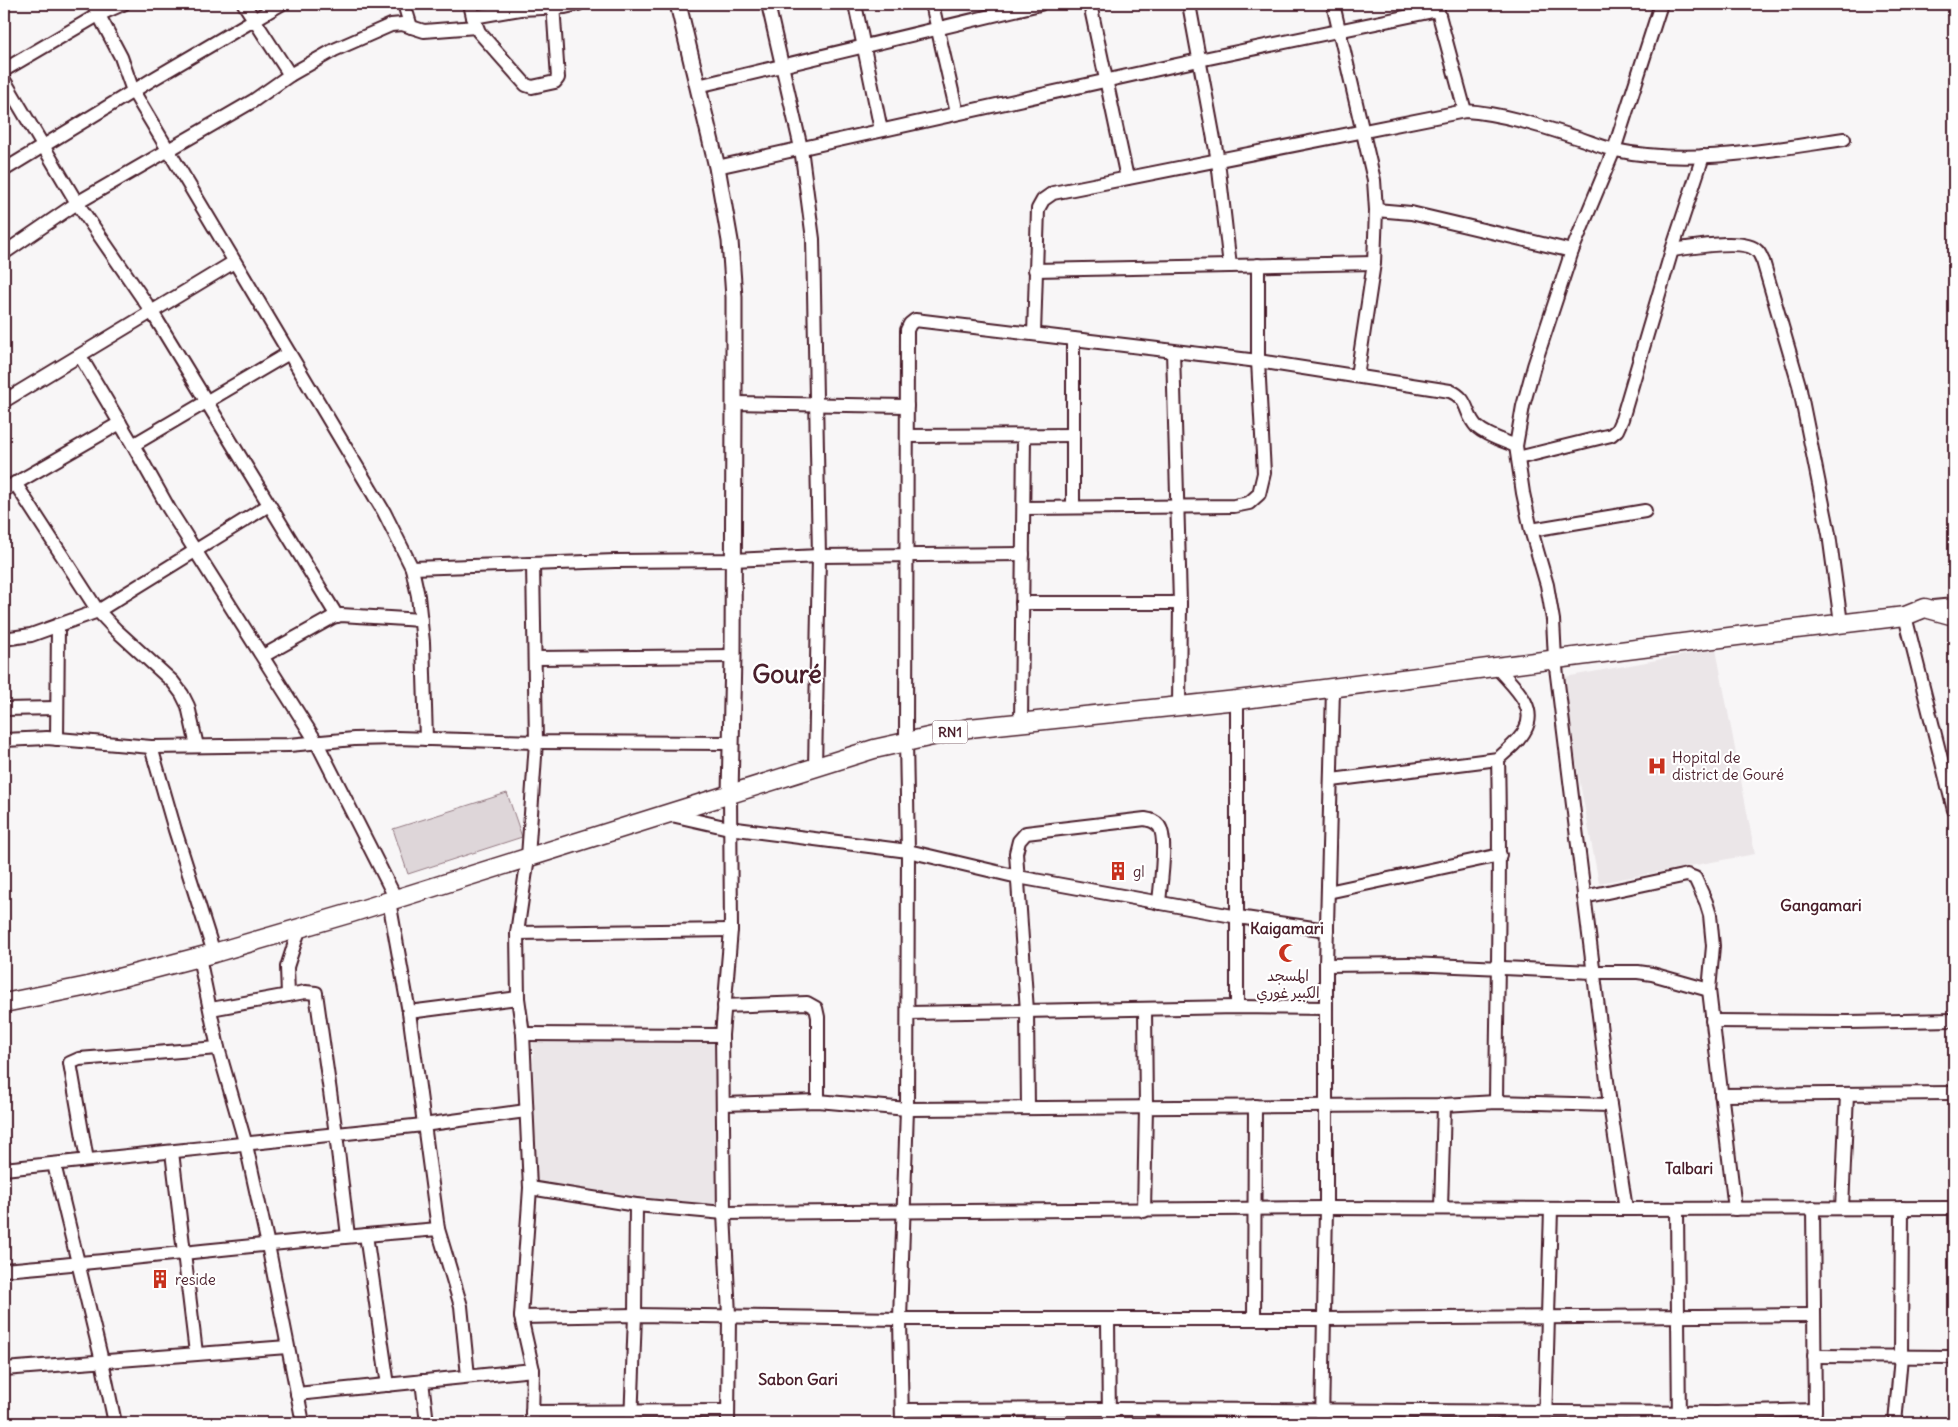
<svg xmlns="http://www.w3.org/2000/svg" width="1958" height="1427" font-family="Delius,'Playpen Sans Arabic',sans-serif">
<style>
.built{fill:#ebe6e8}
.green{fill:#ded6d9;stroke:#947a82}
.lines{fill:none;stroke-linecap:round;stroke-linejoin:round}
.minor-casing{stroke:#4a1f2b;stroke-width:16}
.major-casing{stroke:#4a1f2b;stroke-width:19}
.highway-casing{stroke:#4a1f2b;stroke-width:21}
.minor{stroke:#fff;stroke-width:12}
.major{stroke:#fff;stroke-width:15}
.highway{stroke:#fff;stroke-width:18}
.labels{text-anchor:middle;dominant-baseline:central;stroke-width:4.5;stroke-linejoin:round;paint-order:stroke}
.shield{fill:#fff;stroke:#80626b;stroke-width:1}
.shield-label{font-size:14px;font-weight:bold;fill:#4a1f2b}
.poi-label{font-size:15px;fill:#4a1f2b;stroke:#fff;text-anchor:start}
.neighbourhood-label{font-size:16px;font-weight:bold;fill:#4a1f2b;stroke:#fff}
.town-label{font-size:25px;font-weight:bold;fill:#4a1f2b;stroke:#fff}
</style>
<rect width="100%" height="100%" fill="#f8f6f7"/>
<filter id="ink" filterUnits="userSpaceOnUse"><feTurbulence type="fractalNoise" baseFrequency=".02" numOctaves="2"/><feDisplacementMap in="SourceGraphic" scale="10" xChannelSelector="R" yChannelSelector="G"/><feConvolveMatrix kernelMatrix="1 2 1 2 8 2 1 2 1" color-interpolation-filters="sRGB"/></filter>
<g filter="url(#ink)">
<g class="built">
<polygon points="1716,649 1755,854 1599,883 1560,678"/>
<polygon points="533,1039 717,1042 716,1206 634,1200 535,1182"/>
</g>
<polygon class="green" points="507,793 522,837 408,874 393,829"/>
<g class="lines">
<g class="minor-casing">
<g id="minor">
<polyline points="93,4 121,57 133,91 384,512 412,568 418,596 423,642 426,739"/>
<polyline points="244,4 290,75"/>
<polyline points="404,4 411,27"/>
<polyline points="470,4 473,17 479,32 526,85 532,87 555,82 558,78 553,4"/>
<polyline points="768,4 801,148 813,239 819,556 815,768"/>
<polyline points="855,4 881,130"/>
<polyline points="932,4 957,113"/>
<polyline points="1090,4 1127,178"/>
<polyline points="1189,4 1218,161 1230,266"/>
<polyline points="1333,4 1374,180 1376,210 1374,263 1357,376"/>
<polyline points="1436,4 1465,111"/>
<polyline points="473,17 520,9 565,7 578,4"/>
<polyline points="4,70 98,15 123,4"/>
<polyline points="4,80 77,203 152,312 337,616"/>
<polyline points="698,86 1040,4"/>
<polyline points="717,167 1199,60 1438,10"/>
<polyline points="4,170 153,79 281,4"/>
<polyline points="1376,210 1411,213 1572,251"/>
<path d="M1672,250C1690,248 1745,237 1757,251C1760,253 1761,258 1763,261L1799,385L1829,534L1841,623"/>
<polyline points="4,253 77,203 253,101 290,75 334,50 391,25 402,24 424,31 476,27"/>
<polyline points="1035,270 1374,263"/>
<path d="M1034,334L1038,209L1043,200L1053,193L1465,111C1500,113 1541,126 1575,137C1588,141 1601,147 1615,150C1690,166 1769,150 1844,139"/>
<polyline points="1173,351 1180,603 1179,707"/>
<polyline points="80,356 133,445 169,509 317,743 396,899"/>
<polyline points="4,401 234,262"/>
<polyline points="734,403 907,406"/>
<polyline points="907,436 1073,435"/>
<polyline points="133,445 289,353"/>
<polyline points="1518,458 1611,435 1617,430 1622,419 1672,250 1703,156"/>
<polyline points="15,483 98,611 116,630 173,682 182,694 188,706 197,746"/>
<polyline points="4,490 120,423"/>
<polyline points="1073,507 1073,339"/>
<polyline points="1024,508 1234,506 1249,503 1259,494 1264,473 1258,361 1258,265"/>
<polyline points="1531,530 1645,511"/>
<polyline points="412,568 615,561 733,560 819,556 1023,554"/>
<polyline points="1022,603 1180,603"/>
<polyline points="1933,607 1954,605"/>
<polyline points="1905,616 1954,810"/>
<polyline points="4,639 31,635 98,611 269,505"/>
<polyline points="263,656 333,617 341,615 421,620"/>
<polyline points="536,658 733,656"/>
<path d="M1496,666C1510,684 1539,705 1525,730C1520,741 1507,750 1498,759C1501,873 1497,988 1496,1102"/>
<polyline points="4,709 57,708"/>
<polyline points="1021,723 1024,436"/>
<polyline points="57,739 58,625"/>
<polyline points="4,740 47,738 151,747 289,745 354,739 396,738 536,742 732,743"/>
<polyline points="151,747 175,830 214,953"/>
<polyline points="1332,780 1498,759"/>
<polyline points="667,814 729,828 908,851 1018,877 1238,917 1327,930"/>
<polyline points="1328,892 1500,855"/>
<polyline points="1584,897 1687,875 1695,878 1706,902 1710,915 1713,946 1709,990 1735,1209"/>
<polyline points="389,901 409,1012 438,1229 461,1306 468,1376"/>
<polyline points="517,933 731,930"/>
<polyline points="199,957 218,1048 246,1145 268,1245 303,1423"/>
<polyline points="1326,965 1409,964 1593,972 1638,972 1652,974 1709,990"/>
<polyline points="288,995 287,967 300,927"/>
<polyline points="724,1006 807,1003 816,1008 818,1017 818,1101"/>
<polyline points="1237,1007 1237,700"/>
<polyline points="211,1009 305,992 316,993 336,1134 348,1236"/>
<polyline points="409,1012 518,998"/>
<polyline points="908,1013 1237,1007 1325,1008"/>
<polyline points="1712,1021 1849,1022 1954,1020"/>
<polyline points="523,1034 722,1035"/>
<polyline points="1721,1095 1954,1093"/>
<polyline points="724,1104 818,1101 907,1109 1444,1105 1496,1102 1610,1105"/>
<path d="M1028,1108L1027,1011L1016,853L1019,841L1026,833L1145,819C1151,820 1155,821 1159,826C1168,838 1160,887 1159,903"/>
<polyline points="172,1152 196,1353"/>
<polyline points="87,1160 70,1063 79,1059 218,1048"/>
<polyline points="54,1164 102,1361 115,1423"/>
<polyline points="4,1169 423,1125 526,1111"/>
<polyline points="530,1188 636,1205 724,1213 1326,1208 1626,1209 1954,1208"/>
<polyline points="1441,1208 1444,1105"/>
<polyline points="1813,1208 1815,1410 1814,1423"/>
<polyline points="1842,1208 1847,1094"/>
<polyline points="1626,1209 1610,1105 1555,659 1553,620 1547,585 1531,530 1523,493 1516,446 1523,406 1534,366 1572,251 1614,150 1661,4"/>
<polyline points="1677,1209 1679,1423"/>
<polyline points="1144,1211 1146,1107 1145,1009"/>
<polyline points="366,1235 388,1385"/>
<path d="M4,1270C149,1258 293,1240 438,1229"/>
<polyline points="521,1317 635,1315 900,1319 1324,1319 1814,1315"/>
<polyline points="1108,1319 1109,1423"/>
<polyline points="1254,1319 1255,1106"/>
<polyline points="1814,1356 1954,1357"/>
<polyline points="4,1369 287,1347"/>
<polyline points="422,1381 427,1423"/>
<polyline points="297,1394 533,1370"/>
<polyline points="902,1410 1109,1409 1717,1413 1815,1410"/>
<polyline points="532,1412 728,1411"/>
<polyline points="532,1423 533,1370 521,1317 530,1188 523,1034 518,998 517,933 528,857 536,742 533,565"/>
<polyline points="631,1423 635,1315 636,1205"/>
<polyline points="728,1423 729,1315 724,1213 722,1035 731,930 730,794"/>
<path d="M902,1423L900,1319L907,1109L908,851L906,741L907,330L910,324L915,320L1258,361L1450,391C1470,399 1464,414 1477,427C1487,436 1504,441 1516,446"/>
<polyline points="1238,1423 1241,1410"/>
<polyline points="1322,1423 1326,1208 1326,965 1333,689"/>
<polyline points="1545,1423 1551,1209"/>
<polyline points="1895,1423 1901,1357 1902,1208"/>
</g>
</g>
<g class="major-casing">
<polyline id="major" points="678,4 717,167 730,241 734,297 734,403 733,656 730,794"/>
</g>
<g class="highway-casing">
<polyline id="highway" points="4,1003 88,986 214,953 351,913 874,749 969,728 1237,700 1737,636 1905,616 1925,608 1954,616"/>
</g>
<use href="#minor" class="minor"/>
<use href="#major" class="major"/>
<use href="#highway" class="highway"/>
</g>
</g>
<defs>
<g id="hospital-bare" transform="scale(1.5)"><path d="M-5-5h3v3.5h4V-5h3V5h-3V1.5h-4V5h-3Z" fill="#c8321e" stroke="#fff" stroke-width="2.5" paint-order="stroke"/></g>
<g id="building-bare" transform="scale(1.5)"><path d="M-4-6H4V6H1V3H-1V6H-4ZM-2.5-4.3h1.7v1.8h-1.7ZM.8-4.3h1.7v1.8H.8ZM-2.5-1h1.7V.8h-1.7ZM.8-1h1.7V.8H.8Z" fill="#c8321e" stroke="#fff" stroke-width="2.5" paint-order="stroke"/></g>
<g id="mosque-bare" transform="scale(1.5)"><path d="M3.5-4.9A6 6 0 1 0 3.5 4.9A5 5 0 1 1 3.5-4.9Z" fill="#c8321e" stroke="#fff" stroke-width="2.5" paint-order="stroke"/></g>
</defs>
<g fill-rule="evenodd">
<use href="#hospital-bare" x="1657" y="766"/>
<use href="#building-bare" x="1118" y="871"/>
<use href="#mosque-bare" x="1288" y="953"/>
<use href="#building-bare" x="160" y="1279"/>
</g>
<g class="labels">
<rect class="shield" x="932.5" y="720.5" width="35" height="23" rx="4"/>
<g class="shield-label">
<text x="950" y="732">RN1</text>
</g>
<g class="poi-label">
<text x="1672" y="757">Hopital de<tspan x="1672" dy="17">district de Gouré</tspan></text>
<text x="1133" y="871">gl</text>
<text x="1288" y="975" text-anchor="middle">المسجد<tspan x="1288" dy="17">الكبير غوري</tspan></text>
<text x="175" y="1279">reside</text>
</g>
<g class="neighbourhood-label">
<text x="1821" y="905">Gangamari</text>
<text x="1287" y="928">Kaigamari</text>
<text x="1689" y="1168">Talbari</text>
<text x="798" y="1379">Sabon Gari</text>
</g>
<g class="town-label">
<text x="787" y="674">Gouré</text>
</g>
</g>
<rect width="1958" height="1427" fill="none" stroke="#fff" stroke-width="20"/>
<rect x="10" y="10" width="1938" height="1407" fill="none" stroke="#4a1f2b" stroke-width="2" filter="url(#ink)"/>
</svg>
